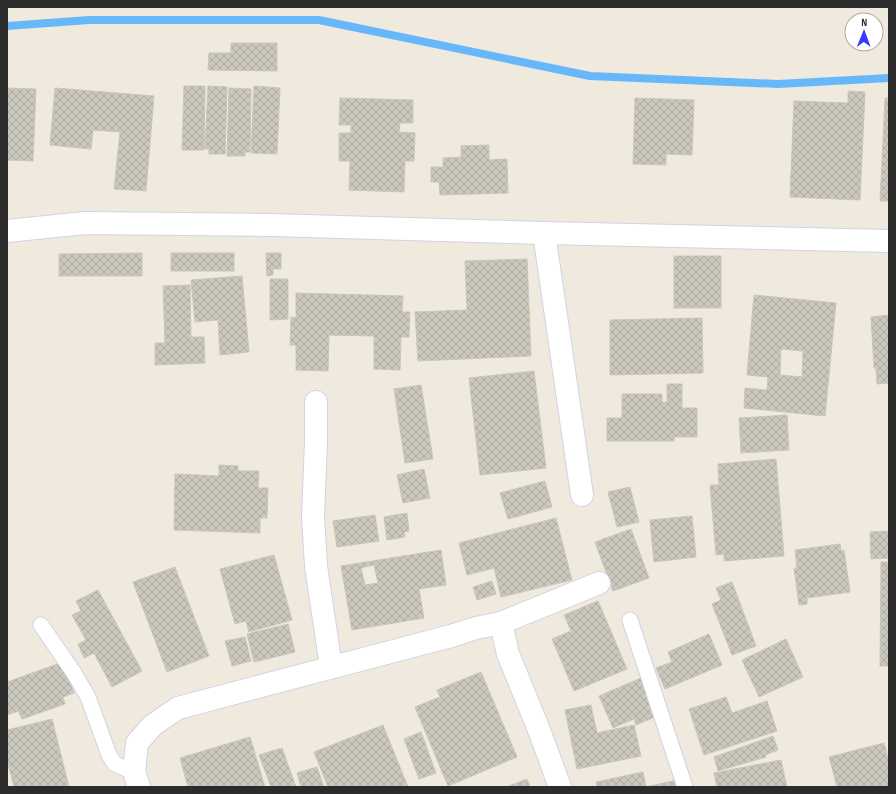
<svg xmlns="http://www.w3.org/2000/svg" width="896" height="794" font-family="'Sofia Sans Condensed',sans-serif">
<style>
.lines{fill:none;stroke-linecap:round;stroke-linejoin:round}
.stream{stroke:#66b8fb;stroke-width:8}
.building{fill:url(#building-cross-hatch);stroke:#cbc7b6;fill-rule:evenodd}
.service-casing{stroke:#d2d2e6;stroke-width:17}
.minor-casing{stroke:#d2d2e6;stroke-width:24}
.service{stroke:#fff;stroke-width:15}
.minor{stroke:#fff;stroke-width:22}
</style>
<defs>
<pattern id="building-cross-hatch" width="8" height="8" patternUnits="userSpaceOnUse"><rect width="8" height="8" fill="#cac7bc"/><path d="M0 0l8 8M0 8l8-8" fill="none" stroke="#aeaba2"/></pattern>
</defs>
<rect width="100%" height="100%" fill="#efeadd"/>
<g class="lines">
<polyline class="stream" points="7,26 89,20 319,20 590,76 778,84 889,78"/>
</g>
<g class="building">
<polygon points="231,43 277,43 277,71 208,70 209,53 231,53"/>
<polygon points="184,86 205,86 204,150 182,150"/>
<polygon points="208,86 227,87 225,154 209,154 209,149 205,149"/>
<polygon points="254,86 280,88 277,154 251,153"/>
<polygon points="7,88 36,89 33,161 7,160"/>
<polygon points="55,88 154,96 146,191 114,189 120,132 93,130 91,149 50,145"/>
<polygon points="229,88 251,89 250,152 245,152 245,156 227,156"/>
<polygon points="848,91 865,92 860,200 790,197 794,101 848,103"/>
<polygon points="340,98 413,100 413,123 400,123 399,132 415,133 414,161 405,161 404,192 349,190 350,161 339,161 339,133 351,133 351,125 339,125"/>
<polygon points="635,98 694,100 692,155 666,154 666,165 633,164"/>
<polygon points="885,98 889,98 889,201 880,201"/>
<polygon points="489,145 489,160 507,159 508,193 440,195 439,182 431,182 431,167 443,167 443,158 461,157 461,146"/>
<polygon points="142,253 142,276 59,276 59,254"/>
<rect x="171" y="253" width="63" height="18"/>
<polygon points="266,253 281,253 281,269 273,269 273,275 267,276"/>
<rect x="674" y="256" width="47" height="52"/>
<polygon points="527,259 531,356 418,361 415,312 467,310 465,261"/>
<polygon points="242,276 249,352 220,355 218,320 195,322 191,280"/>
<polygon points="270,279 288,279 288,319 270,320"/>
<polygon points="190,285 191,337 204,337 205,363 155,365 155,343 165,343 163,286"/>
<polygon points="296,293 403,296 402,312 410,312 409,337 401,337 400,370 374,369 374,336 329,335 328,371 296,370 296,345 290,345 291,317 296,318"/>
<path d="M754,295L836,303L825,416L744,408L745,388L767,390L768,377L747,375ZM781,349L803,351L802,377L780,375Z"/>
<polygon points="889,315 889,383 877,384 876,368 874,368 871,317"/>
<polygon points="702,318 703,373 610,375 610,320"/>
<polygon points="534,371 546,468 480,475 469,378"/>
<polygon points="667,384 682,384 682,408 697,408 697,437 674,437 674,441 607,441 607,418 622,418 622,394 662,394 662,402 667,402"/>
<polygon points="421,385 433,459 405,463 394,389"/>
<polygon points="787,415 789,450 741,453 739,418"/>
<polygon points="776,459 784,556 724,561 724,554 716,555 710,485 719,485 718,464"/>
<polygon points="219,465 238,466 238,471 259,471 258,488 268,488 267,518 260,518 260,533 174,530 175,474 219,476"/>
<polygon points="424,469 430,498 403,503 397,475"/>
<polygon points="545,481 552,507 508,519 500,493"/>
<polygon points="630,487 639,522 617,527 608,492"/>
<polygon points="407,513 409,531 404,532 405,537 387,540 384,517"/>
<polygon points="375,515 379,541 337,547 333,521"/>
<polygon points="692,516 696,557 654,562 650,520"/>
<polygon points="556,518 572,580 501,597 494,568 467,575 459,543"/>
<polygon points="631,529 649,578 613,591 595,542"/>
<polygon points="889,531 889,558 871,559 870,532"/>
<polygon points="840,544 841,551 844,550 850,592 807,598 807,604 799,605 794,568 797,568 795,550"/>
<path d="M441,550L446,585L419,589L424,618L352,630L341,566ZM374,565L378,583L365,585L361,568Z"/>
<polygon points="274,555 292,620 249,632 246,621 235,624 220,569"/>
<polygon points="881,562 889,562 889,666 880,666"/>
<polygon points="175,567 209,656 167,672 133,582"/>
<polygon points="492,581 496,594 477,600 473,587"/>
<polygon points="732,582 756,646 732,655 712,604 721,600 716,588"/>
<polygon points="98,590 142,671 112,687 94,653 84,658 78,644 86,640 72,615 81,611 76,601"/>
<polygon points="598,601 627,669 574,691 552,639 571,631 564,615"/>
<polygon points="288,624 295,652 254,662 247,634"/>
<polygon points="709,634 722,665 665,689 656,668 672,662 668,652"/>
<polygon points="245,637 251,661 232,666 225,641"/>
<polygon points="786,639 803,677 759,697 742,660"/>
<polygon points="63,662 74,693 63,697 65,704 22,719 18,711 7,715 7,682"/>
<polygon points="481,672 517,757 448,786 415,707 440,697 437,690"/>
<polygon points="641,678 657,716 636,725 634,719 613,728 599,696"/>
<polygon points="726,697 732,713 767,701 777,731 704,755 689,709"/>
<polygon points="591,705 597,733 634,725 641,756 577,769 565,710"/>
<polygon points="52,719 69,787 14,787 7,760 7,730"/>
<polygon points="383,725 408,787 328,787 314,752"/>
<polygon points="421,732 436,773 419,779 404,739"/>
<polygon points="773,736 778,750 765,755 766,757 718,771 714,757"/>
<polygon points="250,737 265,787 188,787 180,758"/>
<polygon points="884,743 889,762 889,787 837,787 829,757"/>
<polygon points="282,748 296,787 271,787 259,755"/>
<polygon points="781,760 787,787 717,787 714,773"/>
<polygon points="317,767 324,787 301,787 297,773"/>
<polygon points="643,772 646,787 677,780 679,787 597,787 596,782"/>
<polygon points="527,779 530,787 506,787"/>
</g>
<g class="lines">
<g class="service-casing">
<g id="service">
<polyline points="630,620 685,787"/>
<polyline points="41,625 74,673 88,697 109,755 115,764 134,772"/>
</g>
</g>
<g class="minor-casing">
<g id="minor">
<polyline points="7,231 85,223 272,225 544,233 889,241"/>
<polyline points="544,233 582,495"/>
<polyline points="316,402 316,442 313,516 316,566 331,667"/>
<polyline points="501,623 599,583"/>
<polyline points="139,787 134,772 137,743 153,725 178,708 451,636 476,628 501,623 508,654 539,730 560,787"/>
</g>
</g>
<use href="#service" class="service"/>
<use href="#minor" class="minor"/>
</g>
<rect width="896" height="794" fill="none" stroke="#2c2c2c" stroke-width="16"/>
<g transform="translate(864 32) rotate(1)"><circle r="19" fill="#ffffff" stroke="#ababab"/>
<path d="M0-3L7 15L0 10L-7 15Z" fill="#3a3aff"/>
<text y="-6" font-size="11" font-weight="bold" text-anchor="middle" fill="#2c2c2c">N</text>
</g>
</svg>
